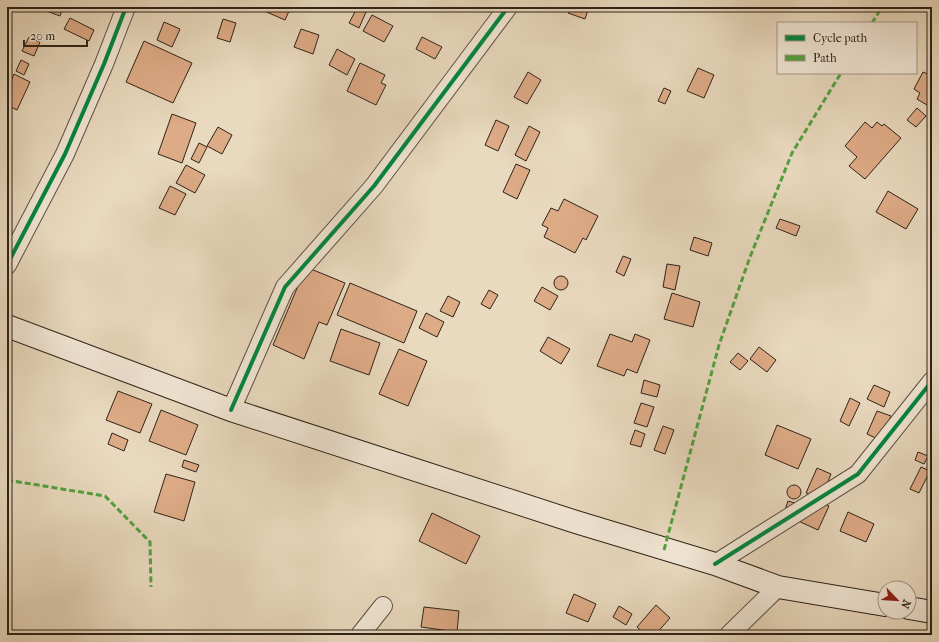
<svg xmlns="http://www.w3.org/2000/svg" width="939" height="642" font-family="'IM FELL French Canon',serif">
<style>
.building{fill:#deab87;stroke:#2e2318}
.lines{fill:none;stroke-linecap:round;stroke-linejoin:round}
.minor-casing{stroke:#5d5042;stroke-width:20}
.secondary-casing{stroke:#2e2318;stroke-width:24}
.minor{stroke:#f1e6d5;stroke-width:18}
.secondary{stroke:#f1e6d5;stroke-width:22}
.quiet{stroke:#52a240;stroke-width:3;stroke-dasharray:6 3;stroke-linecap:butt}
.cycleway-casing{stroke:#f1e6d5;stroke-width:6}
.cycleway{stroke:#00873e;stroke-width:4}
</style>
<rect width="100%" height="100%" fill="#e9d9be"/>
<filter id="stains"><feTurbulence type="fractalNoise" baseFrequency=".005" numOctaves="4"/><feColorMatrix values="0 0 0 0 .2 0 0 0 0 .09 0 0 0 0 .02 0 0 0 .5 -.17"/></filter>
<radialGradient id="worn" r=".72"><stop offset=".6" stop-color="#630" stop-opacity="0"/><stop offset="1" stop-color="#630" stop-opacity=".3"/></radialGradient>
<g class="building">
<polygon points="42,7 63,7 60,16 41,9"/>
<polygon points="264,7 286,7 290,9 285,20 262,10"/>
<polygon points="570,7 589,7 585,19 568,13"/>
<polygon points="357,8 366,12 359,28 349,23"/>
<polygon points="372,15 393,26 384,42 363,31"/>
<polygon points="70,18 94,30 89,41 64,29"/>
<polygon points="223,19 236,23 230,42 217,38"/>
<polygon points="164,22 180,29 172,47 157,40"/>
<polygon points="301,29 319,35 313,54 294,47"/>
<polygon points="29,37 40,42 34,56 22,51"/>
<polygon points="422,37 442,47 435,59 416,49"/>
<polygon points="144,41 192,63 173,103 126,82"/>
<polygon points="337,49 355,59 347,75 329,65"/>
<polygon points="21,60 29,64 24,75 16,71"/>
<polygon points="360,63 385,75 381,83 386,85 376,105 347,91"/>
<polygon points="698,68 714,75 704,98 687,91"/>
<polygon points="528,72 541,80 527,104 514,97"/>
<polygon points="923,72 932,76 932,108 917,99 920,93 914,89"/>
<polygon points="14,74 30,82 17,110 7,105 7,90"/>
<polygon points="664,88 671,91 665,104 658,101"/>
<polygon points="917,108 926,116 916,127 907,120"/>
<polygon points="172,114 196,123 182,163 158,154"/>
<polygon points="496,120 509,126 498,151 485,145"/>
<polygon points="865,122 872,128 877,122 882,126 884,124 901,138 865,179 849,166 857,157 845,146"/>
<polygon points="529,126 540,132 526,161 515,155"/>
<polygon points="218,127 232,135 222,154 207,146"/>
<polygon points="199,143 207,147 199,163 191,159"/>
<polygon points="516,164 530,170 517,199 503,192"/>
<polygon points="186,165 205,175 195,193 176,183"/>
<polygon points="170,186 186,194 175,215 159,208"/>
<polygon points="888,191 918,209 906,229 876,212"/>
<polygon points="564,199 598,216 586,240 583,238 575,253 544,237 548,228 542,225 551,208 558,211"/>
<polygon points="780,219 800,226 796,236 776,228"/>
<polygon points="694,237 712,243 708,256 690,250"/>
<polygon points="623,256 631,259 624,276 616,272"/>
<polygon points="667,264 680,266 675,290 663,287"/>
<polygon points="306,267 345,283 327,325 319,322 304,359 273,345"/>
<circle cx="561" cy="283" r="7"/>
<polygon points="350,283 417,311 404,343 337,315"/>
<polygon points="542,287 558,296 550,310 534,301"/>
<polygon points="489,290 498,295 490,309 481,304"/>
<polygon points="672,293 700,302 693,327 664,319"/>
<polygon points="448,296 460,302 453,317 440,311"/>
<polygon points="426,313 444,322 437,337 419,328"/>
<polygon points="341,329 380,343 369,375 330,361"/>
<polygon points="610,334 632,342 635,334 650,340 637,373 627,369 624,376 597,366"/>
<polygon points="548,337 570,349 561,364 540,351"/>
<polygon points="759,347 776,360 767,372 750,359"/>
<polygon points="399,349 427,361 408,406 379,394"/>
<polygon points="738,353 748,361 740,370 730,362"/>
<polygon points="644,380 660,385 657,397 641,393"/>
<polygon points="874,385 890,392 884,407 867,399"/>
<polygon points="118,391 152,404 140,433 106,420"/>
<polygon points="850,398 860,403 849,426 840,421"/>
<polygon points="641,403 654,407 647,427 634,423"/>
<polygon points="161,410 198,425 186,455 149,441"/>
<polygon points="877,411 891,416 880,440 867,434"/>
<polygon points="777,425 811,439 798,469 765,455"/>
<polygon points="663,426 674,430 665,454 654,450"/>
<polygon points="635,430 645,434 641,447 630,444"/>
<polygon points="112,433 128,440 124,451 108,444"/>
<polygon points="918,452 928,456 924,464 915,460"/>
<polygon points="184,460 199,465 196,472 182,467"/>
<polygon points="921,467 930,471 919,493 910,489"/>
<polygon points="817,468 831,474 821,499 806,493"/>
<polygon points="166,474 195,482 184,521 154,512"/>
<circle cx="794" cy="492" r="7"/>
<polygon points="807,496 829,506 818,530 796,520"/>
<polygon points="788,501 799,504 783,516"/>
<polygon points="848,512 874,524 866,542 840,531"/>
<polygon points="432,513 480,536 466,564 419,541"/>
<polygon points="574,594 596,604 588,622 566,613"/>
<polygon points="656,605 670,618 655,635 646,635 637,627"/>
<polygon points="619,606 632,614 626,625 613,617"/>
<polygon points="424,607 459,611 457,632 421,627"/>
</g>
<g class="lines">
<g class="minor-casing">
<g id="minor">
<polyline points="7,265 65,154 104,64 126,7"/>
<polyline points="231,410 285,287 374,186 508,7"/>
<polyline points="715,564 858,474 932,381"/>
<polyline points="360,635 383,606"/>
<polyline points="729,635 778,587"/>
</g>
</g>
<g class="secondary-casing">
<g id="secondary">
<polyline points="7,326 231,410 576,522 715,564 778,587 885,605"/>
<polyline points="909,608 932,612"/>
</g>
</g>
<use href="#minor" class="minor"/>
<use href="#secondary" class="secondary"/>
<g class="quiet">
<polyline points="872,23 882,7"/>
<polyline points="7,480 105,496 150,542 151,587"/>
<polyline points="664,550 719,345 750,257 792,153 841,73"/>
</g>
<g class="cycleway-casing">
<g id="cycleway">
<polyline points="7,265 65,154 104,64 126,7"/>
<polyline points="231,410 285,287 374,186 508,7"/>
<polyline points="715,564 858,474 932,381"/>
</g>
</g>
<use href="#cycleway" class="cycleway"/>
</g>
<rect width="939" height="642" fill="none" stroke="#e9d9be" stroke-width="24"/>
<rect x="8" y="8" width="923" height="626" fill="none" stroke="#2e2318" stroke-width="2"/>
<rect x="12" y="12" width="915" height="618" fill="none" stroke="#2e2318"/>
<rect x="777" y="22" width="140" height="52" fill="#f1e6d5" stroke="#a39889"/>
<rect x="785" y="35" width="20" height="6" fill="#00873e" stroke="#a39889"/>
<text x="813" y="42" font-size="12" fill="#2e2318">Cycle path</text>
<rect x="785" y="55" width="20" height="6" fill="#52a240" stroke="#a39889"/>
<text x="813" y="62" font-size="12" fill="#2e2318">Path</text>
<g transform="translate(897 600) rotate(115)"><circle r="19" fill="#f1e6d5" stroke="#a39889"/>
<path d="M0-3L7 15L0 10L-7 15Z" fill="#8f2418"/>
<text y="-6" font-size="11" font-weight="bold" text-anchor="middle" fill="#2e2318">N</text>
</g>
<path d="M24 40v6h63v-6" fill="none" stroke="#2e2318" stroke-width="2"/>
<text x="30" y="40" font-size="12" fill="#2e2318" stroke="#f1e6d5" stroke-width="3" paint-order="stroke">20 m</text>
<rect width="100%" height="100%" filter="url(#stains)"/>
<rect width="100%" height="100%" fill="url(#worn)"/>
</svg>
